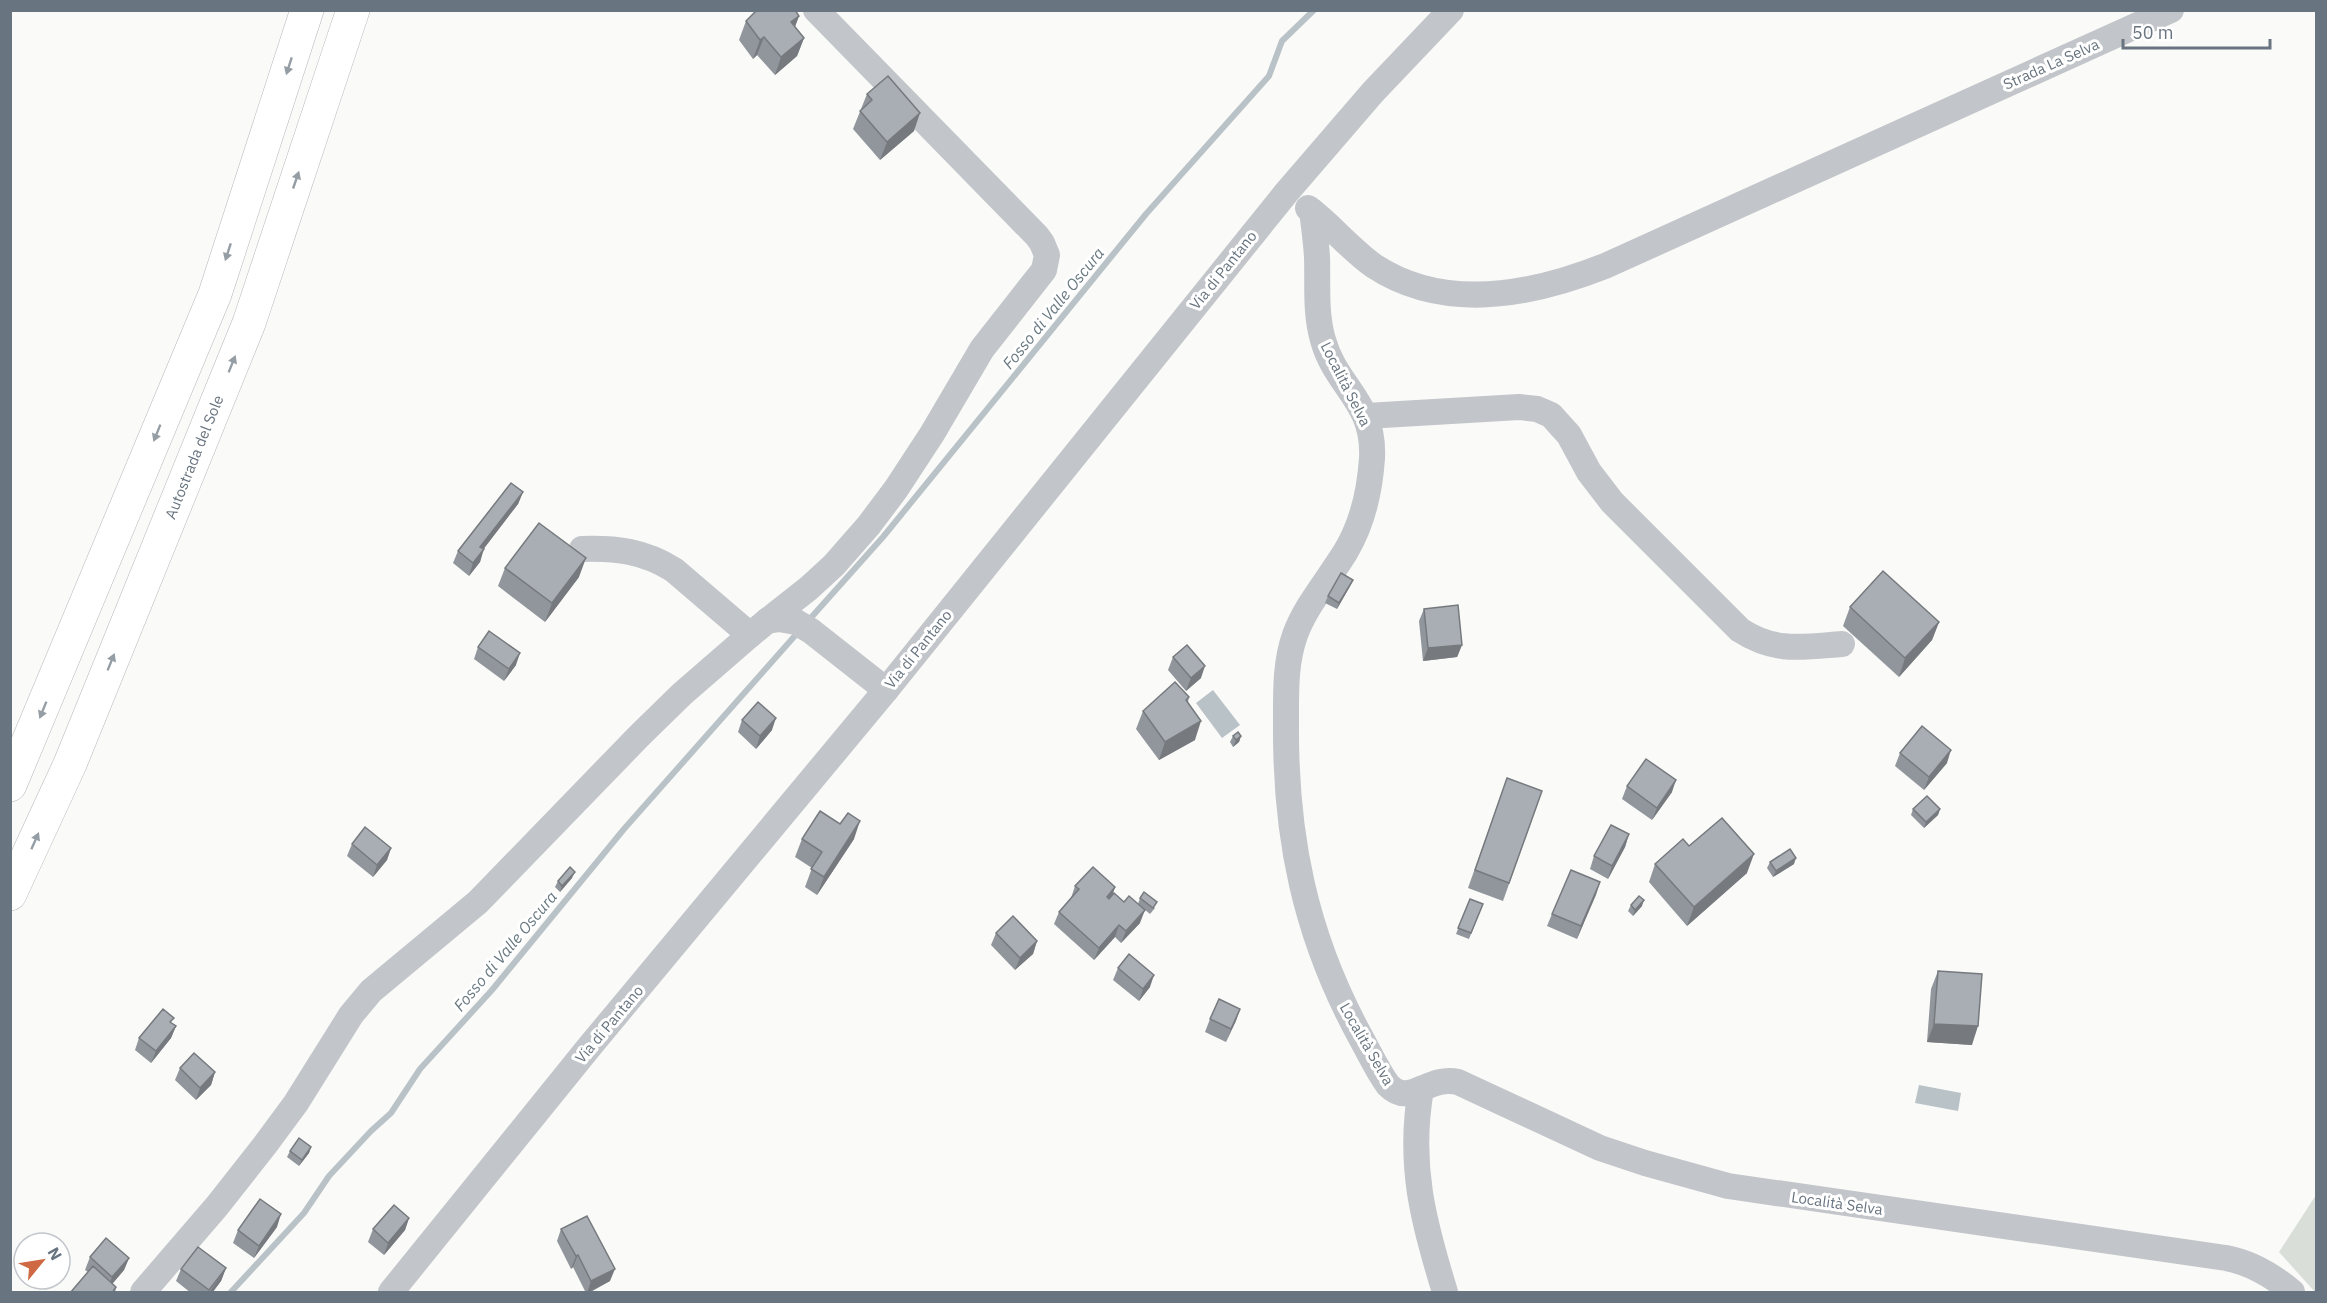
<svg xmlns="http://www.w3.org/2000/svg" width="2327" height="1303" font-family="'IBM Plex Sans',sans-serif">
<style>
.green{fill:#daded8}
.water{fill:#b9c2c7}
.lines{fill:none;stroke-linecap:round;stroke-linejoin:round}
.stream{stroke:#b9c2c7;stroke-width:6}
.highway-casing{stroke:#b4b7ba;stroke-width:34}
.minor{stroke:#c2c5c9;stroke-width:26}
.highway{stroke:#fff;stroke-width:33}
.wall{fill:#90969b}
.shaded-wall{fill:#767a7e}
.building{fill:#a8aeb4;stroke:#767a7e;stroke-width:1.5}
.oneway{fill:#959ea5}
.labels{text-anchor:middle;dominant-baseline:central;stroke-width:6;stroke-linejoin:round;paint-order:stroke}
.street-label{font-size:15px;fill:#68747f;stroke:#fff}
.water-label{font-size:16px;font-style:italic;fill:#687980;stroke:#fff}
</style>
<rect width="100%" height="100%" fill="#fafaf8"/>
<polygon class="green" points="2316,1195 2316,1292 2315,1292 2279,1252"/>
<g class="water">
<polygon points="1213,690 1240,725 1222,738 1196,703"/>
<polygon points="1919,1085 1961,1093 1958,1111 1915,1103"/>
</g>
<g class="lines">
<g class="stream">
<polyline points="808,621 883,537 1146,214 1269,76 1282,41 1314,10"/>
<polyline points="231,1292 304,1213 329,1176 371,1131 391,1113 420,1069 492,990 624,829 800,630"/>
</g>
<g class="highway-casing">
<g id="highway">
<polyline points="10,785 215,294 307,10"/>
<polyline points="10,894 70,764 249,323 353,10"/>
</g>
</g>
<g class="minor">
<path d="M1308,208C1332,226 1350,249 1374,266C1444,312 1532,295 1605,266L2171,10"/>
<path d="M1312,211C1314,226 1316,241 1317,257C1318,285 1315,313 1323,340C1336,387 1375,402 1372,458C1370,489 1362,524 1346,551C1329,579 1306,605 1295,635C1285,663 1286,693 1286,723C1285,837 1305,935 1360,1036C1369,1052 1377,1070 1388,1085C1410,1108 1427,1075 1458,1082L1600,1148L1645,1163L1728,1186L2226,1258C2252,1263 2272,1275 2292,1292"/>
<path d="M1366,416L1519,407L1537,409L1551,415L1569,435L1589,472L1612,502L1740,630C1775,653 1803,647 1842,644"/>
<path d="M582,549C617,548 644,551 674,570L750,635"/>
<polyline points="767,621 809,588 834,565 869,525 896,489 932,434 982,349 1044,270 1047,255 1042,243 1037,236 816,10"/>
<path d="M1421,1089C1408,1164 1423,1221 1445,1292"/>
<polyline points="143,1292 217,1206 265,1145 296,1103 351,1015 371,991 478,902 639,736 682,694 750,635 767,621 779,619 796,622 811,631 886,690"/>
<polyline points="391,1292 590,1046 886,690 1286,193 1373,92 1451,10"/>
</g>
<use href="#highway" class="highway"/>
</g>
<g class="wall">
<polygon points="799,16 795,27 804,38 797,56 775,75 757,55 753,59 739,40 746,21"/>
<polygon points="867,94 914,131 880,160 853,129"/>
<polygon points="523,492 518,504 483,549 480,562 469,576 453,563 458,551"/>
<polygon points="505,568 579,577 545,622 498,586"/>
<polygon points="1353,580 1350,586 1337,609 1325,603 1328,596"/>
<polygon points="1850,607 1939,622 1932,640 1899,677 1843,626"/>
<polygon points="1424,609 1462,645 1457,657 1423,661 1419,621"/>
<polygon points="478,647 516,665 504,681 474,659"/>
<polygon points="1173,657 1201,678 1186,691 1168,670"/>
<polygon points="1189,697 1188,702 1195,740 1159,760 1136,729 1143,711"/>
<polygon points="742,720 772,730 756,749 738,732"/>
<polygon points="1233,736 1241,736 1239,742 1233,747 1230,742"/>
<polygon points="1900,753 1947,763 1924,790 1895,766"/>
<polygon points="1507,778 1542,791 1503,901 1468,888"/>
<polygon points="1627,786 1672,792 1652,820 1622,799"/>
<polygon points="1913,809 1940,809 1938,815 1924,828 1911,815"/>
<polygon points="1629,834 1625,847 1608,879 1590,869 1594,856"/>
<polygon points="802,839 854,839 817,895 805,887 812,868 795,857"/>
<polygon points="352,844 391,848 387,860 373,877 347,856"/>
<polygon points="1689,846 1747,873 1687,926 1649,882 1655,864"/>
<polygon points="1770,862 1794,864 1773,877 1767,868"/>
<polygon points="572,878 560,892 555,887 558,881"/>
<polygon points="1600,882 1577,939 1547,926 1552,914"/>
<polygon points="1075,886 1115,887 1112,896 1140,923 1121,943 1115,937 1094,960 1054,924 1059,912 1071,898"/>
<polygon points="1140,898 1155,908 1150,914 1138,904"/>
<polygon points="1470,899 1483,904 1469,939 1456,934"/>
<polygon points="1631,905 1642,906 1633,916 1628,911"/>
<polygon points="996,933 1037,941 1033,954 1015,970 991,945"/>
<polygon points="1118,968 1150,987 1139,1001 1113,980"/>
<polygon points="1938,971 1972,1045 1927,1042 1931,989"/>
<polygon points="1240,1009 1226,1042 1205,1032 1210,1019"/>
<polygon points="172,1023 176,1026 171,1038 151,1063 135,1050 139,1038"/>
<polygon points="180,1068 215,1072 211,1085 196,1100 175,1080"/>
<polygon points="311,1147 309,1153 299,1166 287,1157 290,1151"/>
<polygon points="409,1218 405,1230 384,1255 368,1242 373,1229"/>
<polygon points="277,1227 254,1258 233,1243 238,1230"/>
<polygon points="561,1229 610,1281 589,1293 586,1293 573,1267 571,1269 557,1241"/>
<polygon points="90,1257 129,1258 124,1270 112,1284 116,1287 115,1293 70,1293 88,1272 85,1270"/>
<polygon points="226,1268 221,1281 212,1293 191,1293 176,1281 181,1269"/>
</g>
<g class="shaded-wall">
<polygon points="799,16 792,34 791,22"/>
<polygon points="764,37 757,55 753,59 760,40"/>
<polygon points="804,38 797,56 775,75 781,57"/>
<polygon points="920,113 914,131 880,160 887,142"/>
<polygon points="523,492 518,504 476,559 480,547"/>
<polygon points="484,549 480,562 469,576 473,563"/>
<polygon points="586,558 579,577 545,622 552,603"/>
<polygon points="1353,580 1350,586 1337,609 1339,603"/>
<polygon points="1939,622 1932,640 1899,677 1905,658"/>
<polygon points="1462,645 1457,657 1423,661 1428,648"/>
<polygon points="520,653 516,665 504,681 509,669"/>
<polygon points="1205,666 1201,678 1186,691 1191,678"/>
<polygon points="776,718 772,730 756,749 760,736"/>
<polygon points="1201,721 1195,740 1159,760 1165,742"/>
<polygon points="1241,736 1239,742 1233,747 1236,740"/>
<polygon points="1951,750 1947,763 1924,790 1929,777"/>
<polygon points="1676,780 1672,792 1652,820 1657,808"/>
<polygon points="1940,809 1938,815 1924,828 1926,822"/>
<polygon points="860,821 854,839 817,895 824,877"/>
<polygon points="1629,834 1625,847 1608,879 1612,866"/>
<polygon points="391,848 387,860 373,877 377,865"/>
<polygon points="1754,854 1747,873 1687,926 1694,907"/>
<polygon points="1796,858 1794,864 1773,877 1776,871"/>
<polygon points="575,872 572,878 560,892 562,886"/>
<polygon points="1600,882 1596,895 1577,939 1581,926"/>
<polygon points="1115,887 1111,899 1107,897"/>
<polygon points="1644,900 1642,906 1633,916 1635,910"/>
<polygon points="1145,910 1140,923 1121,943 1126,931"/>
<polygon points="1119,925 1115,937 1094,960 1099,948"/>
<polygon points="1037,941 1033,954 1015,970 1020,958"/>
<polygon points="1154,975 1150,987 1139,1001 1143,989"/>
<polygon points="1240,1009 1236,1021 1226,1042 1231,1029"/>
<polygon points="1934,1024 1978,1026 1972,1045 1927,1042"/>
<polygon points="176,1026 171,1038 151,1063 156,1051"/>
<polygon points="215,1072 211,1085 196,1100 200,1088"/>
<polygon points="311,1147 309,1153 299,1166 302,1160"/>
<polygon points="281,1214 277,1227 254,1258 259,1246"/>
<polygon points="409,1218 405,1230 384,1255 388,1243"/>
<polygon points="578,1255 573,1267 571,1269 576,1256"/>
<polygon points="129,1258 124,1270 108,1289 112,1277"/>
<polygon points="226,1268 221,1281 212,1293 209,1293"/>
<polygon points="615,1269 610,1281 587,1293 591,1281"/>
</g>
<g class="building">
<polygon points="757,10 795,10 799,16 791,22 804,38 781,57 764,37 760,40 746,21"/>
<polygon points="888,76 920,113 887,142 860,111 872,100 867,94"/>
<polygon points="511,483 523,492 480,547 484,549 473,563 458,551"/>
<polygon points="539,523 586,558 552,603 505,568"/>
<polygon points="1883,571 1939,622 1905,658 1850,607"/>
<polygon points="1341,573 1353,580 1339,603 1328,596"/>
<polygon points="1458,605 1462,645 1428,648 1424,609"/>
<polygon points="489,631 520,653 509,669 478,647"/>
<polygon points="1187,645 1205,666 1191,678 1173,657"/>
<polygon points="1175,682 1189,697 1186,700 1201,721 1165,742 1143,711"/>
<polygon points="758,702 776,718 760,736 742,720"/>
<polygon points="1922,726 1951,750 1929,777 1900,753"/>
<polygon points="1238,732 1241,736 1236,740 1233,736"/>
<polygon points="1646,759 1676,780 1657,808 1627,786"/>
<polygon points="1507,778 1542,791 1509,883 1475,870"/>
<polygon points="1927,796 1940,809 1926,822 1913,809"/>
<polygon points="820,811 840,824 848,813 860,821 824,877 811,869 822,852 802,839"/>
<polygon points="1722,818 1754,854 1694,907 1655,864 1683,839 1689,846"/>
<polygon points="1611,825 1629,834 1612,866 1594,856"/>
<polygon points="365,827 391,848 377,865 352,844"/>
<polygon points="1790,849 1796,858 1776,871 1770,862"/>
<polygon points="570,867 575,872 562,886 558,881"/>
<polygon points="1093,867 1115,887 1107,897 1109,899 1114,893 1124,902 1129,896 1145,910 1126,931 1119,925 1099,948 1059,912 1079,889 1075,886"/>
<polygon points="1571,870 1600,882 1581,926 1552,914"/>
<polygon points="1144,892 1157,902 1153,908 1140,898"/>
<polygon points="1639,896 1644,900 1635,910 1631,905"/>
<polygon points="1470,899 1483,904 1471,933 1458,928"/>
<polygon points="1013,916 1037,941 1020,958 996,933"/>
<polygon points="1129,954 1154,975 1143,989 1118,968"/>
<polygon points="1938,971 1982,974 1978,1026 1934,1024"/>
<polygon points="1219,999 1240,1009 1231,1029 1210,1019"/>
<polygon points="163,1009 174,1018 170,1022 176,1026 156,1051 139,1038"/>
<polygon points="194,1053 215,1072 200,1088 180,1068"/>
<polygon points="299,1138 311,1147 302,1160 290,1151"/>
<polygon points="260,1199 281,1214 259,1246 238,1230"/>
<polygon points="394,1205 409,1218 388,1243 373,1229"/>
<polygon points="587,1216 615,1269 591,1281 578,1255 576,1256 561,1229"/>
<polygon points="106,1238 129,1258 112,1277 90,1257"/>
<polygon points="198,1247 226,1268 209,1290 181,1269"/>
<polygon points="93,1266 116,1287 112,1293 70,1293"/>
</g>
<defs><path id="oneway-solid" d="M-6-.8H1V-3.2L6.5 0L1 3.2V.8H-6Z" transform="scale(1.5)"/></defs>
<g class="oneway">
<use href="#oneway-solid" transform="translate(289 66) rotate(108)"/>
<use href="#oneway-solid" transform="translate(296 180) rotate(-71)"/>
<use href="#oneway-solid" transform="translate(228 252) rotate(108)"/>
<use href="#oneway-solid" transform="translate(232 364) rotate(-68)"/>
<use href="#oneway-solid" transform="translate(157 433) rotate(112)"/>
<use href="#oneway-solid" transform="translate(111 662) rotate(-68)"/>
<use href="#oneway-solid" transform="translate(43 710) rotate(112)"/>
<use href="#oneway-solid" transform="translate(35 841) rotate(-66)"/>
</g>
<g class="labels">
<g class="street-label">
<text transform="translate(2051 64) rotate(-24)">Strada La Selva</text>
<text transform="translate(1223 270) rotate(-51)">Via di Pantano</text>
<text transform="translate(1346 384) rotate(63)">Località Selva</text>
<text transform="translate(194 457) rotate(-68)">Autostrada del Sole</text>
<text transform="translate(918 649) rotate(-51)">Via di Pantano</text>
<text transform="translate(609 1024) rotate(-50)">Via di Pantano</text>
<text transform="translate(1367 1044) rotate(60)">Località Selva</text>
<text transform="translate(1837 1203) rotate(8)">Località Selva</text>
</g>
<g class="water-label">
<text transform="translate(1053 308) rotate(-51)">Fosso di Valle Oscura</text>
<text transform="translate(505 951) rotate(-50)">Fosso di Valle Oscura</text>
</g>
</g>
<rect width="2327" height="1303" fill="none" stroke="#68747f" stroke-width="24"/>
<g transform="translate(42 1261) rotate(60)"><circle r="28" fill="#ffffff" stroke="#c3c7cc" stroke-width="1.5"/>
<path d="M0-4.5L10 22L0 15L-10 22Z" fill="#cf6943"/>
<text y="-9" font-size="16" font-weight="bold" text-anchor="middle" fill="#68747f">N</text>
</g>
<path d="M2123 39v9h147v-9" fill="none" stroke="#68747f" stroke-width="3"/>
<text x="2132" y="39" font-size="18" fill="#68747f" stroke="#ffffff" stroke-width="4.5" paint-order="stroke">50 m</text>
</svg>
